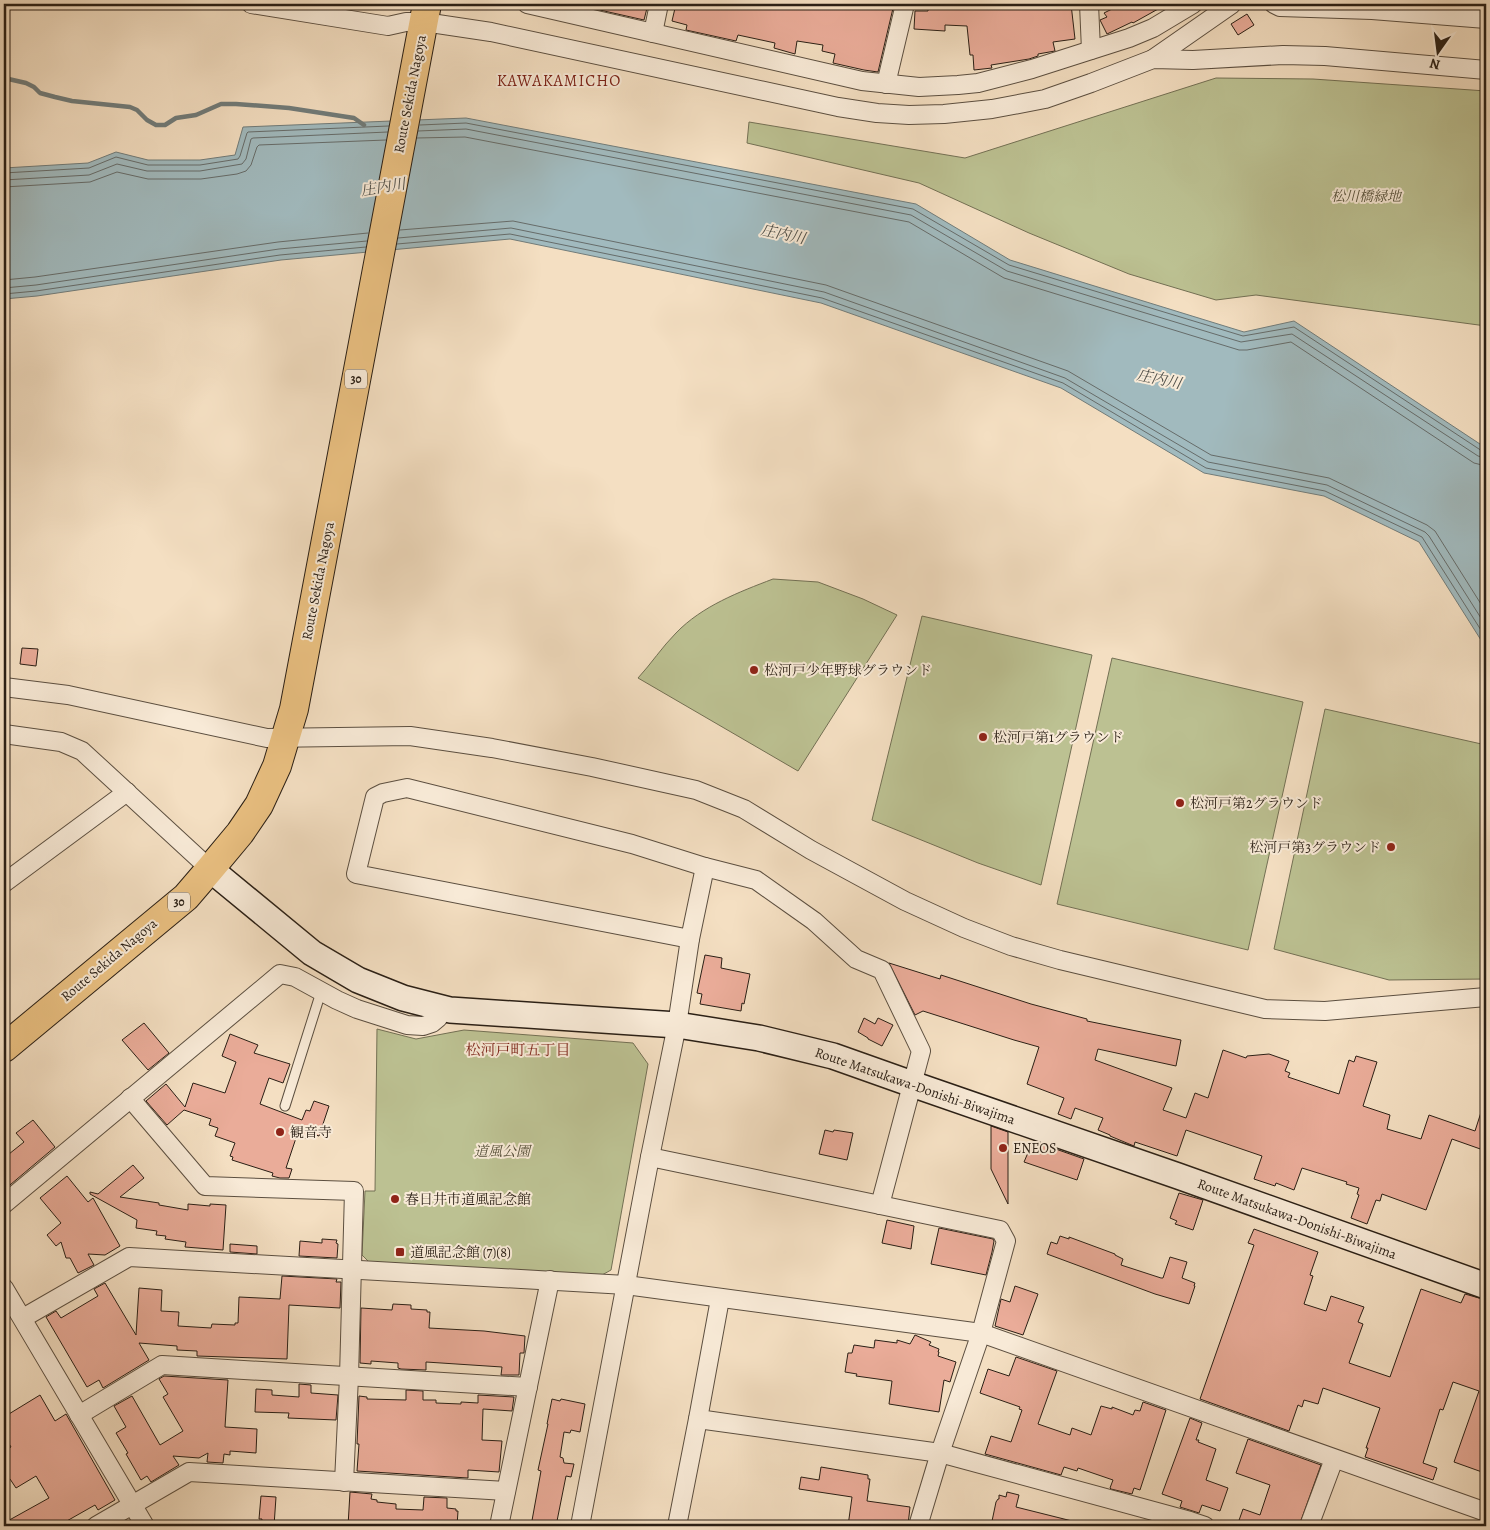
<svg xmlns="http://www.w3.org/2000/svg" width="1490" height="1530" font-family="Alegreya,'Noto Serif JP',serif">
<style>
.green{fill:#bcc192;stroke:#737054}
.water{fill:#a1babe;stroke:#717c7a}
.lines{fill:none;stroke-linecap:round;stroke-linejoin:round}
.shore{stroke:#666c6a;stroke-width:1}
.stream{stroke:#717c7a;stroke-width:4.5}
.building{fill:#eaac99;stroke:#2a1f15}
.service-casing{stroke:#5c4f40;stroke-width:11}
.minor-casing{stroke:#5c4f40;stroke-width:20}
.secondary-casing{stroke:#2a1f15;stroke-width:28}
.primary-casing{stroke:#2a1f15;stroke-width:30}
.service{stroke:#f8ead7;stroke-width:9}
.minor{stroke:#f8ead7;stroke-width:18}
.secondary{stroke:#f8ead7;stroke-width:25}
.primary{stroke:#eac081;stroke-width:28}
.poi-dot{fill:#8f2418;stroke:#f8ead7;stroke-width:2}
.labels{text-anchor:middle;dominant-baseline:central;stroke-width:4;stroke-linejoin:round;paint-order:stroke}
.shield{fill:#f8ead7;stroke:#685c4f;stroke-width:1}
.shield-label{font-size:12px;font-weight:bold;fill:#2a1f15}
.street-label{font-size:14px;fill:#2a1f15;stroke:#f8ead7}
.park-label{font-size:14px;font-style:italic;fill:#56503a;stroke:#f8ead7}
.poi-label{font-size:14px;fill:#2a1f15;stroke:#f8ead7;text-anchor:start}
.water-label{font-size:15px;font-style:italic;fill:#4e4e48;stroke:#f8ead7}
.neighbourhood-label{font-size:15px;fill:#7a1f14;stroke:#f8ead7}
.quarter-label{font-size:16px;letter-spacing:1px;fill:#7a1f14;stroke:#f8ead7}
</style>
<rect width="100%" height="100%" fill="#f4dfc2"/>
<filter id="stains"><feTurbulence type="fractalNoise" baseFrequency=".004" numOctaves="4"/><feColorMatrix values="0 0 0 0 .2 0 0 0 0 .09 0 0 0 0 .02 0 0 0 .5 -.17"/></filter>
<radialGradient id="worn" r=".72"><stop offset=".6" stop-color="#630" stop-opacity="0"/><stop offset="1" stop-color="#630" stop-opacity=".3"/></radialGradient>
<g class="green">
<polygon points="1216,78 1313,79 1486,91 1486,326 1256,295 1216,300 1129,274 1029,233 919,183 747,143 749,122 965,158"/>
<path d="M773,579L818,582L863,599L897,615L798,771L638,678C651,664 662,647 676,633C702,606 739,592 773,579Z"/>
<polygon points="922,616 1092,655 1041,885 978,863 872,820"/>
<polygon points="1112,658 1303,702 1248,950 1057,904"/>
<polygon points="1325,709 1486,745 1486,979 1389,980 1274,949"/>
<polygon points="377,1029 416,1039 464,1030 633,1043 648,1064 611,1270 602,1275 369,1262 362,1255 365,1191 375,1191"/>
</g>
<polygon class="water" points="466,118 916,204 1010,260 1244,332 1294,321 1486,448 1486,648 1419,542 1324,496 1204,473 1061,388 821,303 510,239 281,260 37,296 4,299 4,168 88,163 116,152 148,160 200,160 235,155 243,127"/>
<g class="lines">
<g class="shore">
<polyline points="420,125 466,123 913,209 1009,265 1243,336 1294,327 1482,451 1486,452"/>
<polyline points="418,131 466,129 911,215 1007,271 1241,342 1292,334 1478,456 1486,458"/>
<polyline points="417,138 465,137 909,222 1004,278 1239,350 1247,350 1291,342 1474,463 1486,466"/>
<polyline points="4,173 89,168 116,157 148,165 200,165 238,159 240,156 247,133 248,132 389,126"/>
<polyline points="4,180 89,175 117,164 147,171 200,171 242,164 246,159 251,139 253,138 388,132"/>
<polyline points="4,187 90,182 117,172 148,179 201,179 237,174 246,171 251,165 257,147 259,145 386,140"/>
<polyline points="400,230 513,221 826,285 1068,371 1211,455 1329,478 1427,525 1435,531 1486,612"/>
<polyline points="398,238 511,228 824,292 1065,378 1208,462 1327,485 1425,532 1429,536 1486,626"/>
<polyline points="397,244 510,234 822,298 1063,383 1206,468 1325,491 1422,537 1486,638"/>
<polyline points="4,280 35,277 278,242 368,233"/>
<polyline points="4,288 36,285 279,249 367,241"/>
<polyline points="4,294 36,291 280,255 366,247"/>
</g>
<polyline class="stream" points="4,78 26,83 34,87 40,93 55,97 72,101 130,107 137,110 147,120 156,125 165,125 176,118 196,115 221,104 236,104 289,108 354,118 364,125"/>
</g>
<g class="building">
<polygon points="592,4 648,4 644,20 591,8"/>
<polygon points="676,4 894,4 878,72 864,70 833,63 835,54 822,51 823,45 797,41 795,54 774,48 775,43 766,41 738,35 736,41 686,30 687,25 672,21"/>
<polygon points="950,4 1071,4 1075,39 1053,42 1055,51 1038,54 1038,56 1029,59 991,65 992,68 974,70 973,55 970,55 967,26 945,25 945,31 914,29 915,11 928,11 928,7 950,8"/>
<polygon points="1122,4 1167,4 1133,23 1132,22 1107,34 1100,20 1107,17 1104,13"/>
<polygon points="1247,14 1254,25 1238,35 1231,24"/>
<polygon points="22,648 38,649 36,666 20,664"/>
<polygon points="705,955 722,958 721,968 750,974 744,1004 742,1003 741,1011 700,1004 702,994 697,993"/>
<polygon points="889,963 940,979 941,975 1031,1004 1087,1019 1087,1021 1181,1040 1176,1066 1098,1049 1095,1060 1172,1088 1163,1110 1186,1118 1195,1093 1208,1098 1223,1050 1246,1058 1247,1056 1269,1054 1289,1061 1285,1071 1290,1073 1288,1077 1339,1094 1349,1060 1354,1062 1356,1056 1377,1062 1363,1106 1390,1115 1387,1129 1421,1139 1429,1115 1475,1131 1484,1103 1486,1103 1486,1151 1452,1139 1426,1210 1382,1194 1380,1201 1376,1200 1367,1224 1351,1218 1359,1195 1357,1194 1359,1188 1346,1184 1347,1182 1302,1168 1294,1190 1276,1183 1275,1186 1254,1179 1262,1156 1186,1130 1177,1156 1135,1142 1134,1146 1110,1136 1110,1135 1098,1130 1103,1118 1075,1108 1071,1119 1058,1114 1064,1098 1027,1084 1039,1047 1014,1040 923,1011 915,1015"/>
<polygon points="864,1018 875,1024 878,1018 893,1025 882,1046 868,1039 868,1038 858,1032"/>
<polygon points="144,1023 169,1053 148,1070 122,1040"/>
<polygon points="230,1034 258,1045 254,1053 290,1064 283,1083 269,1078 260,1104 302,1120 306,1110 310,1111 314,1101 329,1106 319,1136 309,1133 307,1139 297,1135 286,1168 292,1169 289,1178 280,1178 272,1176 273,1173 232,1160 233,1157 230,1156 235,1143 215,1136 218,1128 209,1125 211,1119 184,1110 167,1125 146,1101 166,1084 185,1107 193,1083 225,1093 236,1062 222,1056"/>
<polygon points="33,1120 55,1147 4,1190 4,1158 24,1142 16,1133"/>
<polygon points="991,1126 1008,1132 1008,1204 991,1169"/>
<polygon points="825,1130 833,1132 834,1130 853,1133 847,1160 819,1154"/>
<polygon points="1033,1141 1084,1159 1077,1180 1024,1162"/>
<polygon points="133,1165 144,1178 120,1197 159,1203 159,1205 188,1210 188,1204 210,1206 210,1204 226,1205 223,1250 185,1247 186,1242 165,1239 166,1236 156,1235 157,1231 136,1228 137,1220 90,1194 90,1192 98,1194"/>
<polygon points="67,1176 88,1202 93,1198 120,1246 105,1255 88,1254 94,1265 78,1273 70,1258 66,1258 61,1242 56,1246 47,1235 61,1223 40,1198"/>
<polygon points="1179,1193 1203,1200 1193,1230 1175,1224 1177,1221 1170,1218"/>
<polygon points="887,1220 914,1226 911,1249 882,1243"/>
<polygon points="939,1228 993,1239 994,1241 992,1252 986,1275 931,1264"/>
<polygon points="1254,1229 1318,1252 1310,1275 1313,1276 1304,1304 1326,1311 1331,1296 1364,1307 1358,1322 1363,1324 1349,1363 1390,1377 1421,1289 1461,1303 1465,1294 1486,1300 1486,1471 1483,1470 1482,1472 1454,1462 1479,1391 1453,1382 1443,1410 1440,1409 1423,1463 1437,1468 1433,1480 1365,1457 1368,1448 1366,1448 1380,1408 1323,1388 1318,1404 1304,1400 1302,1407 1298,1405 1289,1431 1200,1399 1254,1245 1248,1243"/>
<polygon points="1060,1236 1069,1239 1069,1237 1115,1254 1115,1255 1123,1259 1121,1265 1161,1278 1163,1278 1170,1257 1187,1262 1182,1278 1195,1283 1194,1286 1195,1286 1189,1304 1155,1294 1047,1254 1051,1242 1057,1244"/>
<polygon points="322,1239 337,1240 336,1243 338,1244 337,1258 299,1256 300,1241 322,1243"/>
<polygon points="230,1244 257,1246 257,1254 230,1252"/>
<polygon points="282,1276 337,1279 336,1282 341,1282 340,1308 289,1305 287,1359 197,1356 197,1351 177,1350 177,1346 139,1343 149,1360 103,1388 99,1380 87,1387 46,1317 56,1311 61,1318 98,1296 94,1289 105,1283 136,1335 139,1288 162,1290 161,1311 179,1312 178,1326 211,1328 212,1324 235,1325 235,1323 238,1323 239,1297 280,1299"/>
<polygon points="1015,1286 1038,1294 1023,1335 995,1326 1001,1299 1010,1302"/>
<polygon points="393,1304 411,1305 411,1309 427,1310 427,1312 430,1312 429,1328 484,1331 525,1336 524,1353 520,1353 519,1375 501,1375 502,1367 426,1362 426,1370 401,1369 398,1368 398,1363 371,1361 371,1364 360,1363 361,1308 392,1310"/>
<polygon points="915,1335 931,1342 929,1345 939,1349 938,1352 939,1352 938,1356 956,1362 950,1382 944,1380 939,1412 889,1404 892,1381 856,1376 857,1374 845,1372 848,1353 852,1353 854,1345 874,1348 875,1340 897,1343 897,1340 910,1344"/>
<polygon points="1016,1357 1057,1371 1038,1424 1070,1435 1072,1428 1091,1435 1101,1406 1112,1409 1112,1407 1133,1415 1135,1410 1140,1411 1143,1402 1166,1410 1140,1490 1134,1488 1132,1494 1111,1489 1110,1488 1113,1480 1078,1468 1077,1471 1064,1467 1061,1475 985,1454 991,1436 1011,1442 1022,1410 1019,1409 1020,1407 980,1393 988,1369 1009,1376"/>
<polygon points="164,1376 228,1380 225,1427 257,1429 256,1453 230,1451 230,1455 224,1454 223,1463 207,1462 208,1453 199,1458 173,1456 179,1465 151,1482 147,1476 141,1480 126,1454 128,1453 116,1433 126,1427 114,1406 132,1396 160,1445 183,1431 163,1397 168,1394 159,1379"/>
<polygon points="299,1384 311,1385 311,1393 338,1395 336,1420 288,1418 289,1413 255,1412 256,1389 272,1390 272,1395 299,1397"/>
<polygon points="406,1390 423,1391 423,1400 436,1400 436,1403 461,1404 461,1402 478,1403 478,1395 514,1397 512,1411 483,1409 482,1440 502,1441 499,1472 468,1470 468,1478 357,1471 359,1444 357,1444 359,1396 367,1397 367,1399 406,1400"/>
<polygon points="40,1395 55,1421 66,1414 115,1500 98,1510 95,1505 65,1522 67,1526 4,1526 4,1523 49,1498 36,1476 16,1488 10,1479 4,1482 4,1451 11,1447 4,1435 4,1417"/>
<polygon points="552,1399 560,1401 561,1399 585,1404 580,1432 571,1430 570,1433 564,1432 560,1457 563,1458 564,1463 574,1464 571,1477 566,1476 556,1526 531,1526 541,1471 538,1470 548,1424 547,1424"/>
<polygon points="1190,1418 1202,1423 1196,1440 1199,1440 1198,1442 1216,1449 1206,1480 1228,1488 1220,1511 1202,1505 1199,1513 1180,1507 1182,1501 1162,1494"/>
<polygon points="1248,1439 1321,1465 1299,1526 1237,1526 1243,1509 1260,1515 1270,1485 1236,1473"/>
<polygon points="821,1467 868,1475 868,1479 870,1479 867,1501 910,1507 908,1525 848,1526 852,1497 799,1489 801,1477 819,1480"/>
<polygon points="350,1492 372,1494 371,1499 377,1500 377,1502 396,1504 396,1509 423,1510 424,1497 447,1498 447,1508 456,1509 456,1511 458,1511 457,1526 348,1526"/>
<polygon points="1007,1492 1019,1495 1016,1507 1076,1522 1075,1526 991,1526 996,1502 998,1499 999,1499 999,1495 1006,1497"/>
<polygon points="261,1496 276,1497 274,1526 261,1526 262,1519 259,1519"/>
</g>
<g class="lines">
<g class="service-casing">
<polyline id="service" points="285,1106 321,992"/>
</g>
<g class="minor-casing">
<g id="minor">
<polyline points="251,4 388,26 406,22 424,22 491,32 838,107 877,113 909,115 944,114 992,109 1045,99 1091,83 1153,59 1193,60 1283,55 1325,56 1486,70"/>
<polyline points="527,4 862,81 919,87 958,85 978,83 1032,69 1129,38 1153,28 1193,4"/>
<polyline points="1089,4 1091,50"/>
<polyline points="1274,4 1280,7 1372,10 1486,19"/>
<polyline points="653,33 659,4"/>
<polyline points="1153,59 1232,4"/>
<polyline points="886,84 905,4"/>
<polyline points="4,687 68,695 267,738 410,736 492,748 592,767 696,790 744,809 811,850 905,901 964,928 1011,946 1060,960 1265,1009 1325,1011 1486,997"/>
<polyline points="4,734 61,742 82,751 210,869"/>
<polyline points="4,883 127,792"/>
<polyline points="690,939 356,874 375,797 383,793 407,788 632,844 705,867 756,880 814,921 856,959 882,970 921,1051 880,1205"/>
<polyline points="130,1098 205,1186 354,1191 349,1377 344,1482"/>
<polyline points="650,1157 1000,1230 1006,1241 981,1333 940,1453 918,1526"/>
<polyline points="4,1204 280,974 295,977 337,1000 357,1009 407,1025 423,1026 432,1023 438,1018 444,1008"/>
<polyline points="4,1288 145,1526"/>
<polyline points="23,1318 129,1257 626,1285 981,1333 1486,1512"/>
<polyline points="79,1415 162,1365 528,1387"/>
<polyline points="698,1419 940,1453 1190,1521 1205,1526"/>
<polyline points="96,1526 189,1472 506,1491"/>
<polyline points="499,1526 550,1280"/>
<polyline points="580,1526 650,1157 677,1025 690,939 705,867"/>
<polyline points="677,1526 698,1419 720,1299"/>
<polyline points="1309,1526 1334,1459"/>
</g>
</g>
<g class="secondary-casing">
<polyline id="secondary" points="210,869 312,953 358,980 403,998 450,1010 677,1025 759,1038 833,1056 912,1084 1178,1176 1486,1286"/>
</g>
<g class="primary-casing">
<polyline id="primary" points="4,1048 186,897 210,869 240,833 259,805 277,766 294,709 427,4"/>
</g>
<use href="#service" class="service"/>
<use href="#minor" class="minor"/>
<use href="#secondary" class="secondary"/>
<use href="#primary" class="primary"/>
</g>
<g class="poi-dot">
<circle cx="754" cy="670" r="5"/>
<circle cx="983" cy="737" r="5"/>
<circle cx="1180" cy="803" r="5"/>
<circle cx="1391" cy="847" r="5"/>
<circle cx="280" cy="1132" r="5"/>
<circle cx="1003" cy="1148" r="5"/>
<circle cx="395" cy="1199" r="5"/>
<rect x="395" y="1247" width="10" height="10" rx="2.5"/>
</g>
<g class="labels">
<g class="shield">
<rect x="345" y="369.5" width="22" height="19" rx="4"/>
<rect x="168" y="892.5" width="22" height="19" rx="4"/>
</g>
<g class="shield-label">
<text x="356" y="379">30</text>
<text x="179" y="902">30</text>
</g>
<g class="street-label">
<text transform="translate(410 94) rotate(-79)">Route Sekida Nagoya</text>
<text transform="translate(318 581) rotate(-79)">Route Sekida Nagoya</text>
<text transform="translate(109 960) rotate(-40)">Route Sekida Nagoya</text>
<text transform="translate(915 1086) rotate(19)">Route Matsukawa-Donishi-Biwajima</text>
<text transform="translate(1297 1219) rotate(20)">Route Matsukawa-Donishi-Biwajima</text>
</g>
<g class="park-label">
<text x="1366" y="196">松川橋緑地</text>
<text x="502" y="1151">道風公園</text>
</g>
<g class="poi-label">
<text x="764" y="670">松河戸少年野球グラウンド</text>
<text x="993" y="737">松河戸第1グラウンド</text>
<text x="1190" y="803">松河戸第2グラウンド</text>
<text x="1381" y="847" text-anchor="end">松河戸第3グラウンド</text>
<text x="290" y="1132">観音寺</text>
<text x="1013" y="1148">ENEOS</text>
<text x="405" y="1199">春日井市道風記念館</text>
<text x="410" y="1252">道風記念館 (7)(8)</text>
</g>
<g class="water-label">
<text transform="translate(383 187) rotate(-9)">庄内川</text>
<text transform="translate(783 234) rotate(12)">庄内川</text>
<text transform="translate(1159 379) rotate(12)">庄内川</text>
</g>
<g class="neighbourhood-label">
<text x="518" y="1050">松河戸町五丁目</text>
</g>
<g class="quarter-label">
<text x="559" y="81">KAWAKAMICHO</text>
</g>
</g>
<rect width="1490" height="1530" fill="none" stroke="#f4dfc2" stroke-width="20"/>
<rect x="5" y="5" width="1480" height="1520" fill="none" stroke="#2a1f15" stroke-width="2.5"/>
<rect x="10" y="10" width="1470" height="1510" fill="none" stroke="#2a1f15"/>
<g transform="translate(1438 52) rotate(194)" stroke="#f8ead7" stroke-width="4" paint-order="stroke">
<path d="M0-4L9 19L0 12L-9 19Z" fill="#2a1f15"/>
<text y="-8" font-size="14" font-weight="bold" text-anchor="middle" fill="#2a1f15">N</text>
</g>
<rect width="100%" height="100%" filter="url(#stains)"/>
<rect width="100%" height="100%" fill="url(#worn)"/>
</svg>
